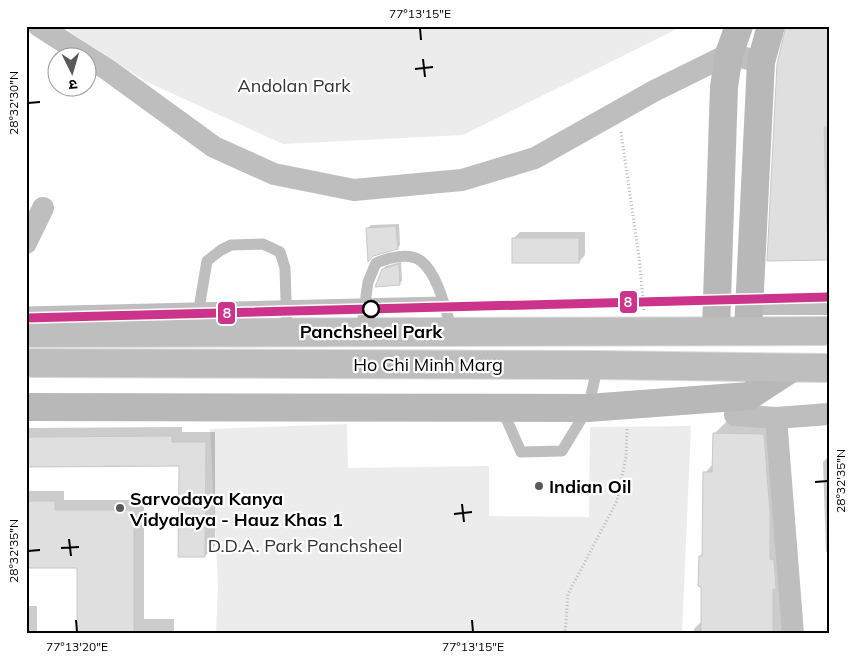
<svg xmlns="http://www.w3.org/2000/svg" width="855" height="660" font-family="Mulish,'Noto Sans Devanagari',sans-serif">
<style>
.green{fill:#ececec}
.shadow{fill:#0003}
.building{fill:#dfdfdf;stroke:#c7c7c7}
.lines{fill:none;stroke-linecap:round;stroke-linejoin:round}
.primary-casing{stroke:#dbdbdb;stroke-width:30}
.path{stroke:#b9b9b9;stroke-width:3;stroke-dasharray:1 2.5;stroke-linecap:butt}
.lane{stroke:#bebebe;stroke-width:11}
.street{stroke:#bebebe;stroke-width:22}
.secondary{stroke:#b8b8b8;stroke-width:28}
.primary{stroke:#bebebe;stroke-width:28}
.metro-1-casing{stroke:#fff;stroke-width:12}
.metro-1{stroke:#cc338b;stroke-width:9}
.ticks{fill:none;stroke:#000;stroke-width:2}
.stop-dot{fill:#fff;stroke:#000;stroke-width:2.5}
.poi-dot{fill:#595959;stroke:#fff;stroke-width:2}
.labels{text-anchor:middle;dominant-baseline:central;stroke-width:4.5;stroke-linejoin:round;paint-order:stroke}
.park-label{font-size:18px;fill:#333;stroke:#fff}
.stop-label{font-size:18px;font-weight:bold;fill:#000;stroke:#fff}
.street-label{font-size:18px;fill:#000;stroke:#fff}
.poi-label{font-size:18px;font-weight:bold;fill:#000;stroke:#fff;text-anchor:start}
.line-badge{stroke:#fff;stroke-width:2}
.badge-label{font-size:14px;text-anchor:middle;font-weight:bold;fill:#fff}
.neatline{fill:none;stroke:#000;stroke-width:2}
.ticks-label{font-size:12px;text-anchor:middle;fill:#000}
</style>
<rect width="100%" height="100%" fill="#fff"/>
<g class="green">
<polygon points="61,26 683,26 463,135 283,144 145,81"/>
<polygon points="347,424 348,468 489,466 489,516 589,517 590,427 691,426 682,634 216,634 218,585 210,429"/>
</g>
<g class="shadow">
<polygon points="787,26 829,26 829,259 768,260"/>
<polygon points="399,224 400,245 397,248 368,228 371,225"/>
<polygon points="520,232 585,232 585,255 579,262 513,239"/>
<polygon points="401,262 402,281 399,284 383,269 386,266"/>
<polygon points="732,416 781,417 801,634 694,634 694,629 702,621 700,557 703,554 705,473 714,463 714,434"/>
<polygon points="182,427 182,432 215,432 215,546 205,556 180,465 26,466 26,428"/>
<polygon points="829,456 829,552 826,552 823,462"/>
<polygon points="26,491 64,491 64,500 144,500 144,619 174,619 174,634 77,634 78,566 26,566"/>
<rect x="26" y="606" width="11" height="28"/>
</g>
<g class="building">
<polygon points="786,26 822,26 829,28 829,127 824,127 828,260 767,261 777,64"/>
<polygon points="396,226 398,249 373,256 368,262 366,228"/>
<rect x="512" y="238" width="67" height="25"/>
<polygon points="399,264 400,285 375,287 382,269"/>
<polygon points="713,433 764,434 770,513 770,559 774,560 776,589 773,589 773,634 701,634 701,587 698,586 699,556 702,556 703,472 712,472"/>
<polygon points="172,436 172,442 206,442 205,557 178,557 179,466 26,467 26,437"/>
<polygon points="26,501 55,501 55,510 134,510 134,634 77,634 77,568 26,568"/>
</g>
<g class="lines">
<g class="primary-casing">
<g id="primary">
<polyline points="26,333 829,331"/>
<polyline points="26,363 598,365 829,368"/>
</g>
</g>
<g class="path">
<polyline points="621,132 639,257 644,310"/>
<polyline points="565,634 568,594 617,501 626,457 627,428"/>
</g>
<g class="lane">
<polyline points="26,312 443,302"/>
<polyline points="195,332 207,261 221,250 231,245 263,244 280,252 285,268 287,332"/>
<path d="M361,332L368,282L376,263C387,258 409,252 421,261C438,274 446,311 452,331"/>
<polyline points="502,409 521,452 562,451 588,408 598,365"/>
</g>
<g class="street">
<polyline points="39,26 108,70 214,147 274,174 354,190 462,180 535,158 654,91 729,54 761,62"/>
<polyline points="26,243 43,208"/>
<polyline points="749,304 829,304"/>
<polyline points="735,415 776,418 829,414"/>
<polyline points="776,418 793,634"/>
</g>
<g class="secondary">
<polyline points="716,330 724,87 729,54 739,26"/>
<polyline points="748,331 761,62 771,26"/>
<polyline points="26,407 588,408 749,396 792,368"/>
</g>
<use href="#primary" class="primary"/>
<g class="metro-1-casing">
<polyline id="metro-1" points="26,318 829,297"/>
</g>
<use href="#metro-1" class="metro-1"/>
</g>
<path class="ticks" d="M420,28L421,40M423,59L425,77M415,69L433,67M28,103L40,102M815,482L828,481M462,504L464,522M454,514L472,512M69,539L71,556M61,548L79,547M28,551L40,550M76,620L77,632M472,620L473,632"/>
<circle class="stop-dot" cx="371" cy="309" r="8"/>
<g class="poi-dot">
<circle cx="539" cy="486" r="5"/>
<circle cx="120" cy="508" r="5"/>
</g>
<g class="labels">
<g class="park-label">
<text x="294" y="85">Andolan Park</text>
<text x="305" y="545">D.D.A. Park Panchsheel</text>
</g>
<g class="stop-label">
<text x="371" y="331">Panchsheel Park</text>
</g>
<g class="street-label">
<text x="428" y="364">Ho Chi Minh Marg</text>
</g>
<g class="poi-label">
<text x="549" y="486">Indian Oil</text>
<text x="130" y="498">Sarvodaya Kanya<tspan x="130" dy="21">Vidyalaya - Hauz Khas 1</tspan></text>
</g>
</g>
<g class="line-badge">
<rect x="619" y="290" width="19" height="24" rx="5" fill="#cc338b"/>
<rect x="217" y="301" width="19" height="24" rx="5" fill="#cc338b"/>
</g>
<g class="badge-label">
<text x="628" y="307">8</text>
<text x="227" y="318">8</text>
</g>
<rect width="855" height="660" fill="none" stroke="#ffffff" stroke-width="55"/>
<g transform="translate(72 72) rotate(175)"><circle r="24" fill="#ffffff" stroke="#999999"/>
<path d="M0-4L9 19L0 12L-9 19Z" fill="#595959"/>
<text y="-8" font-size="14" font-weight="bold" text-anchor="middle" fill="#000000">उ</text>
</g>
<rect x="28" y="28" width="800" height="604" class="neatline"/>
<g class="ticks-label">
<text x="420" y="18">77°13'15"E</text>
<text transform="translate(14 103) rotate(-90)" y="4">28°32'30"N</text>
<text transform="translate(841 481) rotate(-90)" y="4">28°32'35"N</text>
<text transform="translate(14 551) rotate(-90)" y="4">28°32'35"N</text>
<text x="77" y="651">77°13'20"E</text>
<text x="473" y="651">77°13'15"E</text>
</g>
</svg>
